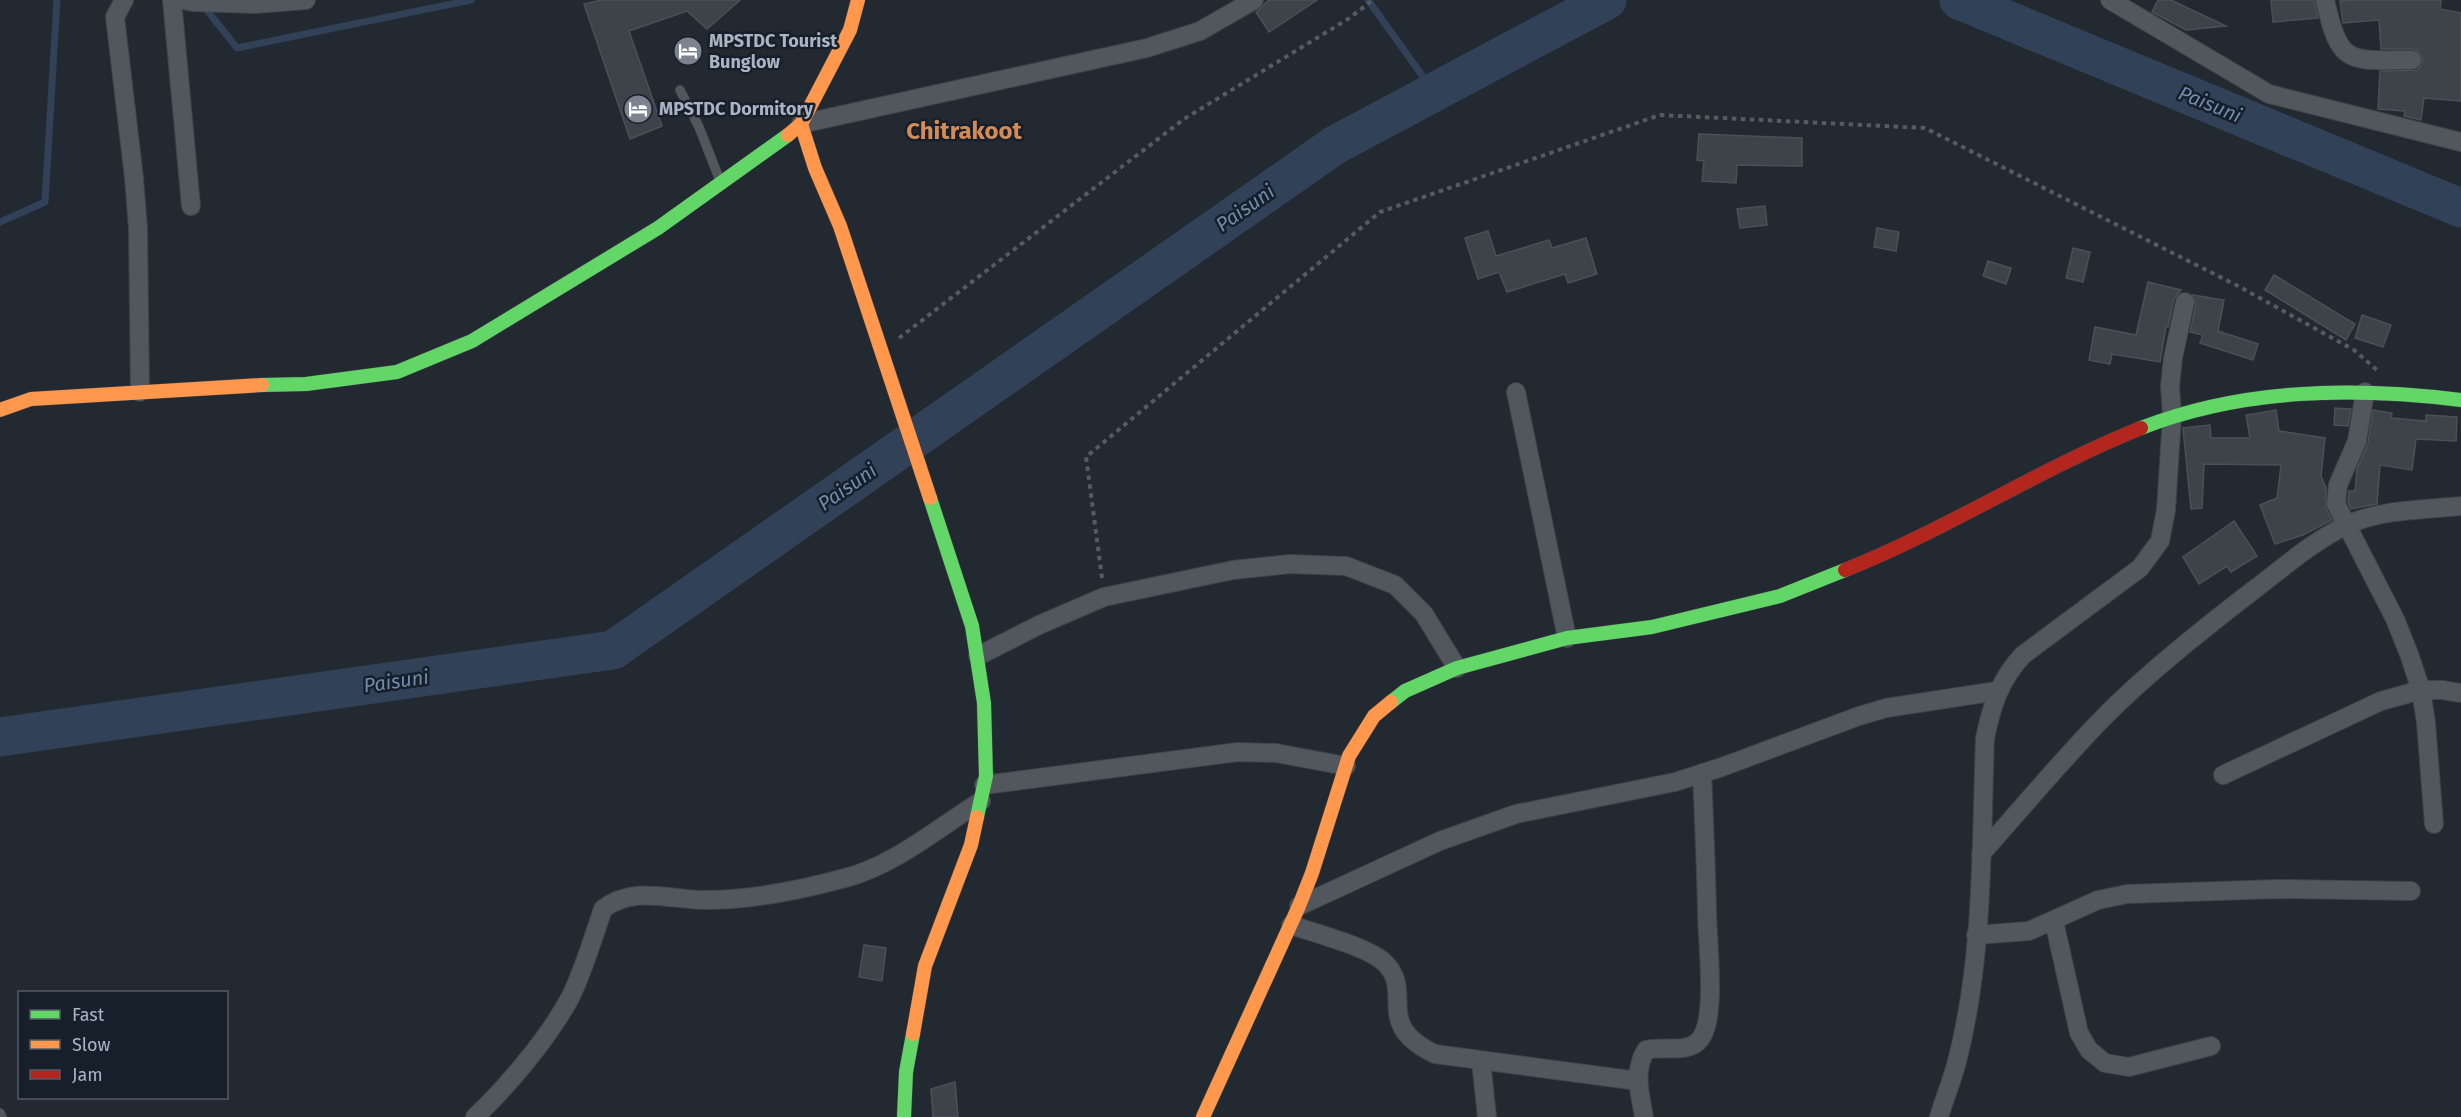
<svg xmlns="http://www.w3.org/2000/svg" width="2461" height="1117" font-family="'Fira Sans',sans-serif">
<style>
.lines{fill:none;stroke-linecap:round;stroke-linejoin:round}
.stream{stroke:#304158;stroke-width:7}
.river{stroke:#304158;stroke-width:39}
.building{fill:#3e434a;stroke:#4a5058;stroke-width:1.5}
.lane-casing{stroke:#3f4349;stroke-width:10}
.street-casing{stroke:#3f4349;stroke-width:20}
.fast-casing{stroke:#3f4349;stroke-width:15}
.slow-casing{stroke:#3f4349;stroke-width:15}
.jam-casing{stroke:#3f4349;stroke-width:15}
.path{stroke:#565b62;stroke-width:4;stroke-dasharray:4.5 4.5;stroke-linecap:butt}
.lane{stroke:#52575e;stroke-width:9}
.street{stroke:#52575e;stroke-width:18}
.fast{stroke:#63d668;stroke-width:14}
.slow{stroke:#ff974d;stroke-width:14}
.jam{stroke:#b3261e;stroke-width:14}
.labels{text-anchor:middle;dominant-baseline:central;stroke-width:5;stroke-linejoin:round;paint-order:stroke}
.poi-label{font-size:18px;font-weight:bold;fill:#abb4c3;stroke:#171f2a;text-anchor:start}
.water-label{font-size:20px;font-style:italic;fill:#738bac;stroke:#171f2a}
.district-label{font-size:24px;font-weight:bold;fill:#d38c56;stroke:#171f2a}
</style>
<rect width="100%" height="100%" fill="#232930"/>
<g class="lines">
<g class="stream">
<polyline points="1368,0 1434,92"/>
<polyline points="202,4 237,48 471,0"/>
<polyline points="0,222 45,202 57,0"/>
</g>
<g class="river">
<polyline points="1959,0 2461,208"/>
<polyline points="0,737 613,650 1335,145 1607,0"/>
</g>
</g>
<g class="building">
<polygon points="601,0 740,0 707,29 687,11 629,31 662,126 630,139 584,4"/>
<polygon points="1269,0 1317,0 1269,32 1256,12"/>
<polygon points="2158,0 2171,0 2226,26 2186,30 2152,12"/>
<polygon points="2271,0 2314,0 2318,18 2273,22"/>
<polygon points="2350,0 2441,0 2440,9 2461,13 2461,101 2424,98 2421,120 2404,116 2405,111 2378,109 2380,71 2417,70 2421,66 2423,59 2418,51 2412,49 2381,49 2379,20 2343,23 2340,1"/>
<polygon points="1699,134 1802,138 1802,166 1737,165 1736,183 1702,181 1704,161 1697,160"/>
<polygon points="1765,206 1767,225 1740,228 1737,209"/>
<polygon points="1877,228 1899,232 1896,251 1874,247"/>
<polygon points="1488,231 1496,256 1549,240 1552,248 1586,238 1597,274 1568,283 1565,274 1507,292 1499,272 1478,279 1465,238"/>
<polygon points="2073,248 2090,252 2083,282 2066,278"/>
<polygon points="1988,261 2011,268 2006,284 1983,276"/>
<polygon points="2274,275 2355,324 2346,340 2265,290"/>
<polygon points="2148,282 2181,290 2174,299 2168,327 2166,327 2160,362 2112,354 2110,364 2089,360 2095,327 2136,335"/>
<polygon points="2193,295 2224,300 2218,331 2258,344 2253,360 2200,343 2203,335 2190,332 2196,304"/>
<polygon points="2362,315 2391,325 2383,347 2355,338"/>
<polygon points="2335,408 2351,409 2348,426 2334,425"/>
<polygon points="2276,410 2279,431 2325,438 2321,476 2326,488 2326,509 2332,520 2303,535 2275,544 2260,505 2277,498 2281,465 2204,464 2202,508 2191,509 2183,428 2210,425 2211,438 2250,438 2246,415"/>
<polygon points="2373,410 2392,413 2391,418 2426,421 2426,415 2457,417 2456,441 2416,439 2412,470 2380,465 2377,504 2351,509 2348,502 2349,491 2355,491 2357,469 2368,443"/>
<polygon points="2234,521 2257,556 2231,572 2227,566 2199,584 2183,557"/>
<polygon points="864,945 886,948 882,981 859,977"/>
<polygon points="955,1082 958,1117 933,1117 931,1089"/>
</g>
<g class="lines">
<g class="lane-casing">
<g id="lane">
<polyline points="680,90 699,127 719,178"/>
<polyline points="0,1113 2,1117"/>
</g>
</g>
<g class="street-casing">
<g id="street">
<polyline points="124,0 115,17 134,178 138,229 140,392"/>
<polyline points="172,0 191,206"/>
<polyline points="183,0 193,2 255,4 306,0"/>
<polyline points="2110,0 2269,94 2461,142"/>
<path d="M2325,0C2340,67 2349,60 2412,60"/>
<polyline points="801,124 1147,48 1200,31 1254,0"/>
<polyline points="1516,392 1567,638"/>
<polyline points="2365,392 2357,441 2338,485 2336,504 2395,619 2409,654 2421,690 2426,723 2434,824"/>
<polyline points="978,656 1039,625 1104,597 1233,570 1290,564 1346,566 1395,585 1424,614 1457,668"/>
<polyline points="2223,775 2381,701 2421,690 2442,690 2461,693"/>
<polyline points="984,785 1238,752 1276,753 1346,766"/>
<path d="M1981,854C2021,809 2060,762 2103,718C2147,673 2204,628 2255,589C2284,567 2312,542 2345,526C2379,509 2423,510 2461,506"/>
<polyline points="1299,906 1440,841 1516,814 1675,782 1722,767 1859,716 1886,708 1997,691"/>
<polyline points="2054,921 2079,1033 2089,1050 2105,1063 2129,1067 2211,1046"/>
<path d="M1291,925C1314,933 1369,947 1385,963C1415,993 1372,1024 1435,1054L1638,1081"/>
<polyline points="1976,935 2029,931 2098,900 2127,894 2278,889 2411,891"/>
<polyline points="1481,1061 1487,1117"/>
<path d="M475,1117C508,1086 550,1036 571,996C584,969 593,938 603,909C634,885 669,900 705,900C751,900 801,890 845,878C895,865 938,828 981,801"/>
<path d="M1644,1117C1640,1094 1633,1071 1646,1050C1664,1045 1689,1055 1701,1038C1717,1015 1707,940 1707,911C1706,865 1704,819 1702,773"/>
<path d="M1939,1117C1944,1100 1951,1083 1956,1065C1984,960 1981,846 1985,738C1992,705 2000,679 2023,655L2140,568L2160,541L2166,510L2172,416L2170,386L2173,358L2185,302"/>
</g>
</g>
<g class="fast-casing">
<g id="fast">
<polyline points="262,385 306,384 397,372 472,341 658,228 788,135"/>
<path d="M2141,428C2243,388 2353,387 2461,400"/>
<polyline points="930,498 972,626 984,703 986,776 977,817"/>
<polyline points="1391,702 1405,691 1457,668 1567,638 1652,627 1780,596 1845,570"/>
<polyline points="904,1117 906,1072 913,1034"/>
</g>
</g>
<g class="slow-casing">
<g id="slow">
<polyline points="801,124 815,168 840,226 930,498"/>
<polyline points="788,135 801,124 850,30 858,0"/>
<polyline points="0,410 31,399 262,385"/>
<polyline points="913,1034 925,966 971,845 977,817"/>
<polyline points="1203,1117 1299,906 1312,873 1349,756 1374,716 1391,702"/>
</g>
</g>
<g class="jam-casing">
<path id="jam" d="M1845,570C1946,530 2039,469 2141,428"/>
</g>
<g class="path">
<polyline points="899,338 1184,119 1348,19 1373,0"/>
<polyline points="1102,578 1086,457 1380,212 1660,115 1925,128 2238,286 2354,350 2377,370"/>
</g>
<use href="#lane" class="lane"/>
<use href="#street" class="street"/>
<use href="#fast" class="fast"/>
<use href="#slow" class="slow"/>
<use href="#jam" class="jam"/>
</g>
<defs>
<g id="hotel-disc" transform="scale(1.5)"><circle r="9.5" fill="#7b8390" stroke="#171f2a"/><path d="M-6-4.5h1.5V1H6V5H4.5V3h-9V5H-6ZM-4 0a1.8 1.8 0 1 1 3.6 0ZM.5 0V-2.5h3Q6-2.5 6 0Z" fill="#fff"/></g>
</defs>
<g fill-rule="evenodd">
<use href="#hotel-disc" x="688" y="51"/>
<use href="#hotel-disc" x="638" y="109"/>
</g>
<g class="labels">
<g class="poi-label">
<text x="709" y="41">MPSTDC Tourist<tspan x="709" dy="21">Bunglow</tspan></text>
<text x="659" y="109">MPSTDC Dormitory</text>
</g>
<g class="water-label">
<text transform="translate(2210 104) rotate(22)">Paisuni</text>
<text transform="translate(1245 208) rotate(-35)">Paisuni</text>
<text transform="translate(847 487) rotate(-35)">Paisuni</text>
<text transform="translate(396 681) rotate(-8)">Paisuni</text>
</g>
<g class="district-label">
<text x="964" y="131">Chitrakoot</text>
</g>
</g>
<rect x="18" y="991" width="210" height="108" fill="#171f2a" stroke="#525b67" stroke-width="1.5"/>
<rect x="30" y="1010" width="30" height="9" fill="#63d668" stroke="#525b67" stroke-width="1.5"/>
<text x="72" y="1021" font-size="18" fill="#abb4c3">Fast</text>
<rect x="30" y="1040" width="30" height="9" fill="#ff974d" stroke="#525b67" stroke-width="1.5"/>
<text x="72" y="1051" font-size="18" fill="#abb4c3">Slow</text>
<rect x="30" y="1070" width="30" height="9" fill="#b3261e" stroke="#525b67" stroke-width="1.5"/>
<text x="72" y="1081" font-size="18" fill="#abb4c3">Jam</text>
</svg>
